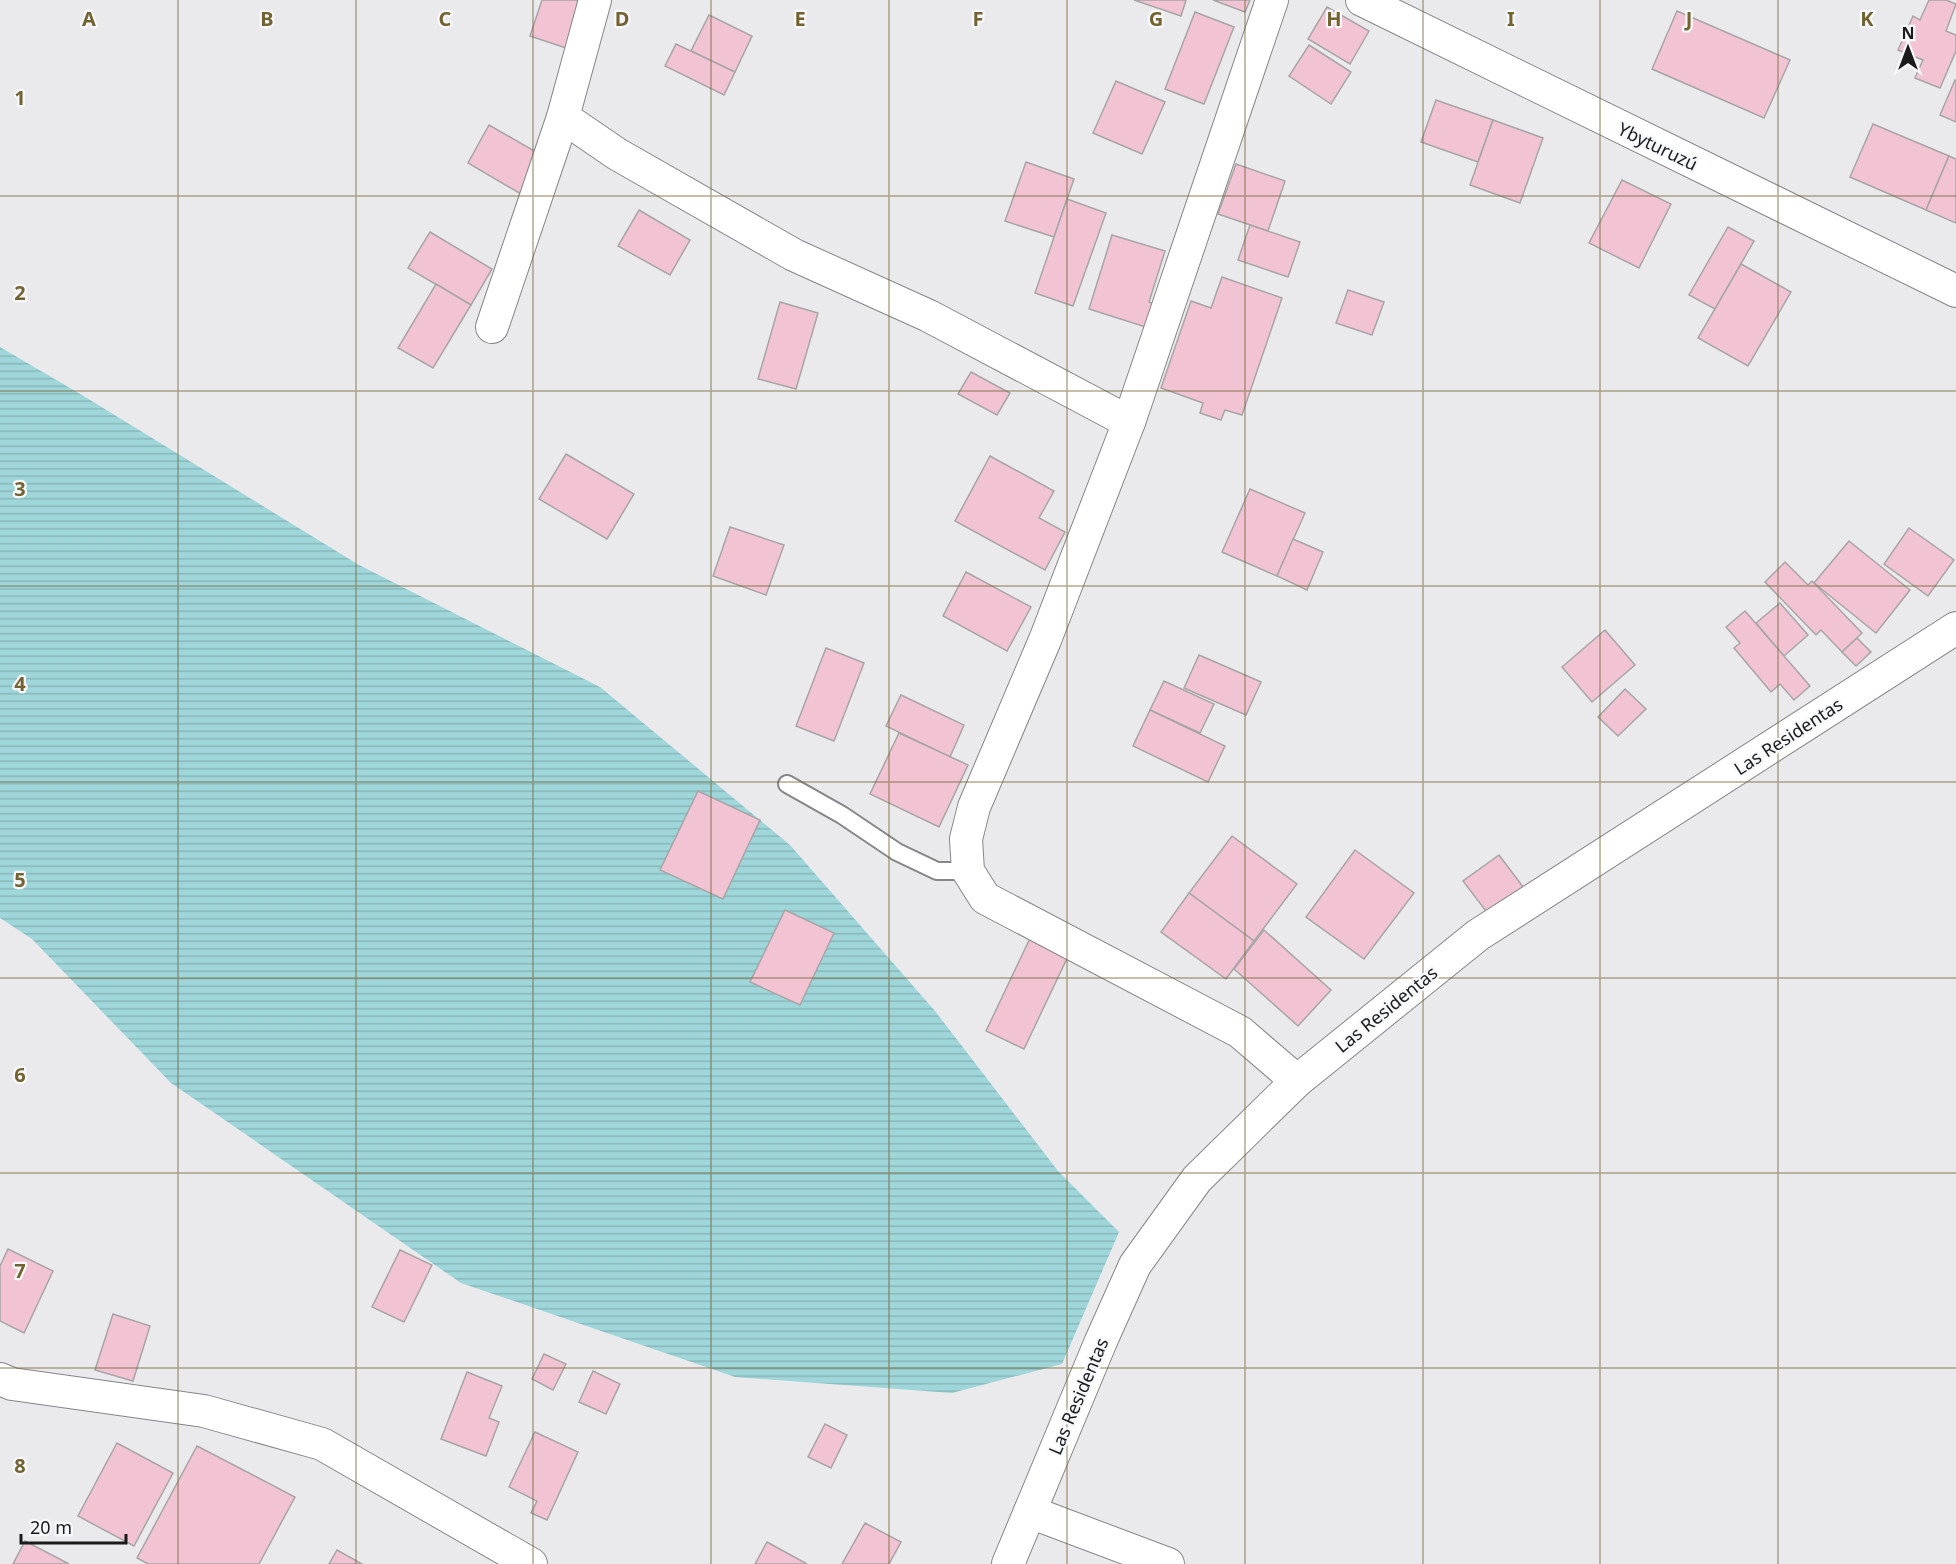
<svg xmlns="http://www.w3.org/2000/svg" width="1956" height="1564" font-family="'Noto Sans',sans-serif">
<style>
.water{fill:url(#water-rules)}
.building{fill:#f2c3d3;stroke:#a8a5a6;stroke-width:1.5}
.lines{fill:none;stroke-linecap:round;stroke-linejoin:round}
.service-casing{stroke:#868689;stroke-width:20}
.minor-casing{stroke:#868689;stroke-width:34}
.service{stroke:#fff;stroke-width:16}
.minor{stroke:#fff;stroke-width:32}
.grid{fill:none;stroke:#736331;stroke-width:1.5;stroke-opacity:0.55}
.labels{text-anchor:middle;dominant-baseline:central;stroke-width:4.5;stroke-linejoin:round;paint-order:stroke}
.street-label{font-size:18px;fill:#1b1b1c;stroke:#f7f8fb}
.grid-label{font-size:20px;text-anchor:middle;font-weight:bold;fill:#736331;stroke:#f7f8fb;stroke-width:4.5;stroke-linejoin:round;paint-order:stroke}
</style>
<defs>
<pattern id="water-rules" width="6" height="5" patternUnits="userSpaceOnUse" patternTransform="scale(1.5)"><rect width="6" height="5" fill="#9fd6d9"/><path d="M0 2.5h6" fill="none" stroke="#88b7ba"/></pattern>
</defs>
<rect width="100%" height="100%" fill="#eaeaed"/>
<polygon class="water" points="0,347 82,395 359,565 600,687 790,845 935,1011 1058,1171 1119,1232 1062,1364 952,1393 735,1377 461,1283 171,1083 32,939 0,918"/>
<g class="building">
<polygon points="542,0 576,0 584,3 569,49 530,36"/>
<polygon points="1134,0 1186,0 1181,16"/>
<polygon points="1213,0 1250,0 1245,12"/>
<polygon points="1929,0 1946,0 1956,4 1946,31 1956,35 1956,51 1940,88 1915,78 1923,60 1898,50 1913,16 1920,20"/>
<polygon points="1327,7 1369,31 1350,64 1308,39"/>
<polygon points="1677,11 1790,60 1764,118 1652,69"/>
<polygon points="1195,12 1234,27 1204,104 1165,89"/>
<polygon points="709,15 752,36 735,72 691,51"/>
<polygon points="676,44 735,72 724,95 665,66"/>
<polygon points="1309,45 1351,72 1331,104 1289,76"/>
<polygon points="1955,80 1956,80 1956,122 1940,115"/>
<polygon points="1116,81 1165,102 1142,154 1093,133"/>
<polygon points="1436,100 1493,120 1478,162 1421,142"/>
<polygon points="1493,120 1543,138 1520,203 1470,185"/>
<polygon points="1873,124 1949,156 1926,210 1850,177"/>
<polygon points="489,125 543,156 521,194 468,163"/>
<polygon points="1949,156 1956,159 1956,223 1926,210"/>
<polygon points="1026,162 1074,179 1054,237 1005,221"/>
<polygon points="1236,164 1285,181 1268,231 1218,214"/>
<polygon points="1622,180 1671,204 1639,268 1589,243"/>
<polygon points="1067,199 1106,213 1073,306 1035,293"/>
<polygon points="639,210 690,240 670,275 618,246"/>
<polygon points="1250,225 1300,242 1288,277 1238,260"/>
<polygon points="1728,227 1754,241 1715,309 1689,295"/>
<polygon points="430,232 492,269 471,305 408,268"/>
<polygon points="1112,235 1165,251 1149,302 1157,305 1149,328 1089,309"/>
<polygon points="1741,264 1791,292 1748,366 1698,338"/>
<polygon points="1222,277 1282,298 1242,415 1225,410 1221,420 1200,413 1203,403 1161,388 1191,301 1211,308"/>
<polygon points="436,284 471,305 433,368 398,348"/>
<polygon points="1348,290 1384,302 1372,335 1336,323"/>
<polygon points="780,302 818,313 796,389 758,379"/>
<polygon points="971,372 1010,393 997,415 958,394"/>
<polygon points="566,454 634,494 607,539 539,499"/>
<polygon points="990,456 1054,491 1039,518 1065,532 1045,570 955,521"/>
<polygon points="1250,489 1305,513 1277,576 1222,552"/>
<polygon points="730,527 784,545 766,595 713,576"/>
<polygon points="1909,528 1954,560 1928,596 1884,564"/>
<polygon points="1293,539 1323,552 1307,590 1277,576"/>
<polygon points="1849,541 1910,590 1876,633 1814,583"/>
<polygon points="1785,562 1808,585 1812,581 1862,633 1842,652 1821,630 1816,635 1765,582"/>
<polygon points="966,572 1031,607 1007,651 943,616"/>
<polygon points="1780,603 1808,635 1784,656 1756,623"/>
<polygon points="1745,611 1810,686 1794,700 1780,684 1771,692 1734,648 1740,643 1726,627"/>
<polygon points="1605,630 1635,665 1592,702 1562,667"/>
<polygon points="1857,638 1871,652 1856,666 1842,652"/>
<polygon points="826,648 864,663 834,741 796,726"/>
<polygon points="1199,655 1261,682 1246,715 1184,688"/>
<polygon points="1164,681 1214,704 1200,733 1150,710"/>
<polygon points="1625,689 1646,709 1618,736 1598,717"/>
<polygon points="901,695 964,725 950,757 886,726"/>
<polygon points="1150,710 1225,746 1208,782 1133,746"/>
<polygon points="899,733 968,765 939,827 870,794"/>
<polygon points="698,791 760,820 723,899 660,870"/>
<polygon points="1232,836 1297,884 1254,941 1189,893"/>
<polygon points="1355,850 1414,893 1364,959 1306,917"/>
<polygon points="1499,855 1527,892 1492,919 1463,881"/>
<polygon points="1189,893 1254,941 1226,979 1161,932"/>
<polygon points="785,910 834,933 800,1005 750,982"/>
<polygon points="1264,930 1331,990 1298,1026 1234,969"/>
<polygon points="1033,932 1071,950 1024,1049 986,1031"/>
<polygon points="8,1249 53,1271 24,1333 0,1321 0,1266"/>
<polygon points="400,1250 432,1265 404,1322 372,1307"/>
<polygon points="113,1314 150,1326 133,1381 95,1370"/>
<polygon points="544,1354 566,1364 553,1390 532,1379"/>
<polygon points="593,1371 620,1384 606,1414 579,1402"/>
<polygon points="467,1372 502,1386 489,1418 499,1422 486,1456 441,1439"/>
<polygon points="825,1424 847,1435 831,1468 808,1457"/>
<polygon points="535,1432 578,1452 547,1520 531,1513 537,1501 509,1487"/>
<polygon points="117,1443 173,1473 134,1546 78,1516"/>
<polygon points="197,1446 295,1497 259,1564 148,1564 137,1558"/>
<polygon points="865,1523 901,1542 889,1564 842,1564"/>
<polygon points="25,1541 69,1564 13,1564"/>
<polygon points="767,1542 807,1564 755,1564"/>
<polygon points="337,1550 362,1564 329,1564"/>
</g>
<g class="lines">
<g class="service-casing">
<polyline id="service" points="787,784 842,815 897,852 937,871 968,871"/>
</g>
<g class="minor-casing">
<g id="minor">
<polyline points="1272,0 1129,422 1045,640 974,807 966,839 968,871 985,898 1240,1032 1297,1081"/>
<polyline points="1362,0 1956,291"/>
<polyline points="563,117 617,154 794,255 929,316 1129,422"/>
<polyline points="492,327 563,117 595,0"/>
<polyline points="0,1379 12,1384 204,1411 322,1444 531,1564"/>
<polyline points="1030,1512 1168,1564"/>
<polyline points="1008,1564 1101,1341 1135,1265 1197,1179 1297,1081 1478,935 1956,628"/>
</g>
</g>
<use href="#service" class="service"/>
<use href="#minor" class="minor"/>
</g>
<path class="grid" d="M178,0V1564M356,0V1564M533,0V1564M711,0V1564M889,0V1564M1067,0V1564M1245,0V1564M1423,0V1564M1600,0V1564M1778,0V1564M0,196H1956M0,391H1956M0,586H1956M0,782H1956M0,978H1956M0,1173H1956M0,1368H1956"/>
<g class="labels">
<g class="street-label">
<text transform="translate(1658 146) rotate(26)">Ybyturuzú</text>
<text transform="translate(1788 736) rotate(-33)">Las Residentas</text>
<text transform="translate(1386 1009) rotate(-39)">Las Residentas</text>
<text transform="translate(1078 1396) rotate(-67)">Las Residentas</text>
</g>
</g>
<g class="grid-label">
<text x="89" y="26">A</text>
<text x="267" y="26">B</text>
<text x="445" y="26">C</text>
<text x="622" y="26">D</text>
<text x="800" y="26">E</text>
<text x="978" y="26">F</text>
<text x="1156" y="26">G</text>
<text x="1334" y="26">H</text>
<text x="1511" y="26">I</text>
<text x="1689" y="26">J</text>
<text x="1867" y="26">K</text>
<text x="20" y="105">1</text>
<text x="20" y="300">2</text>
<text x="20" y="496">3</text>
<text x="20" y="691">4</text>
<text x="20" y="887">5</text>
<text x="20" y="1082">6</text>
<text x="20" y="1278">7</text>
<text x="20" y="1473">8</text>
</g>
<g transform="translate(1908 48)" stroke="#f7f8fb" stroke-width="4.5" paint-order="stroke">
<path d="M0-4.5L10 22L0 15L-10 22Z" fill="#1b1b1c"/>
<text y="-9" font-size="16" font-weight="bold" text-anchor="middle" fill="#1b1b1c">N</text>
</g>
<path d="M21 1534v9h105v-9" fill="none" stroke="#1b1b1c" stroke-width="3"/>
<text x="30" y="1534" font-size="18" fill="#1b1b1c" stroke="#f7f8fb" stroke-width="4.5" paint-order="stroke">20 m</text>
</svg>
